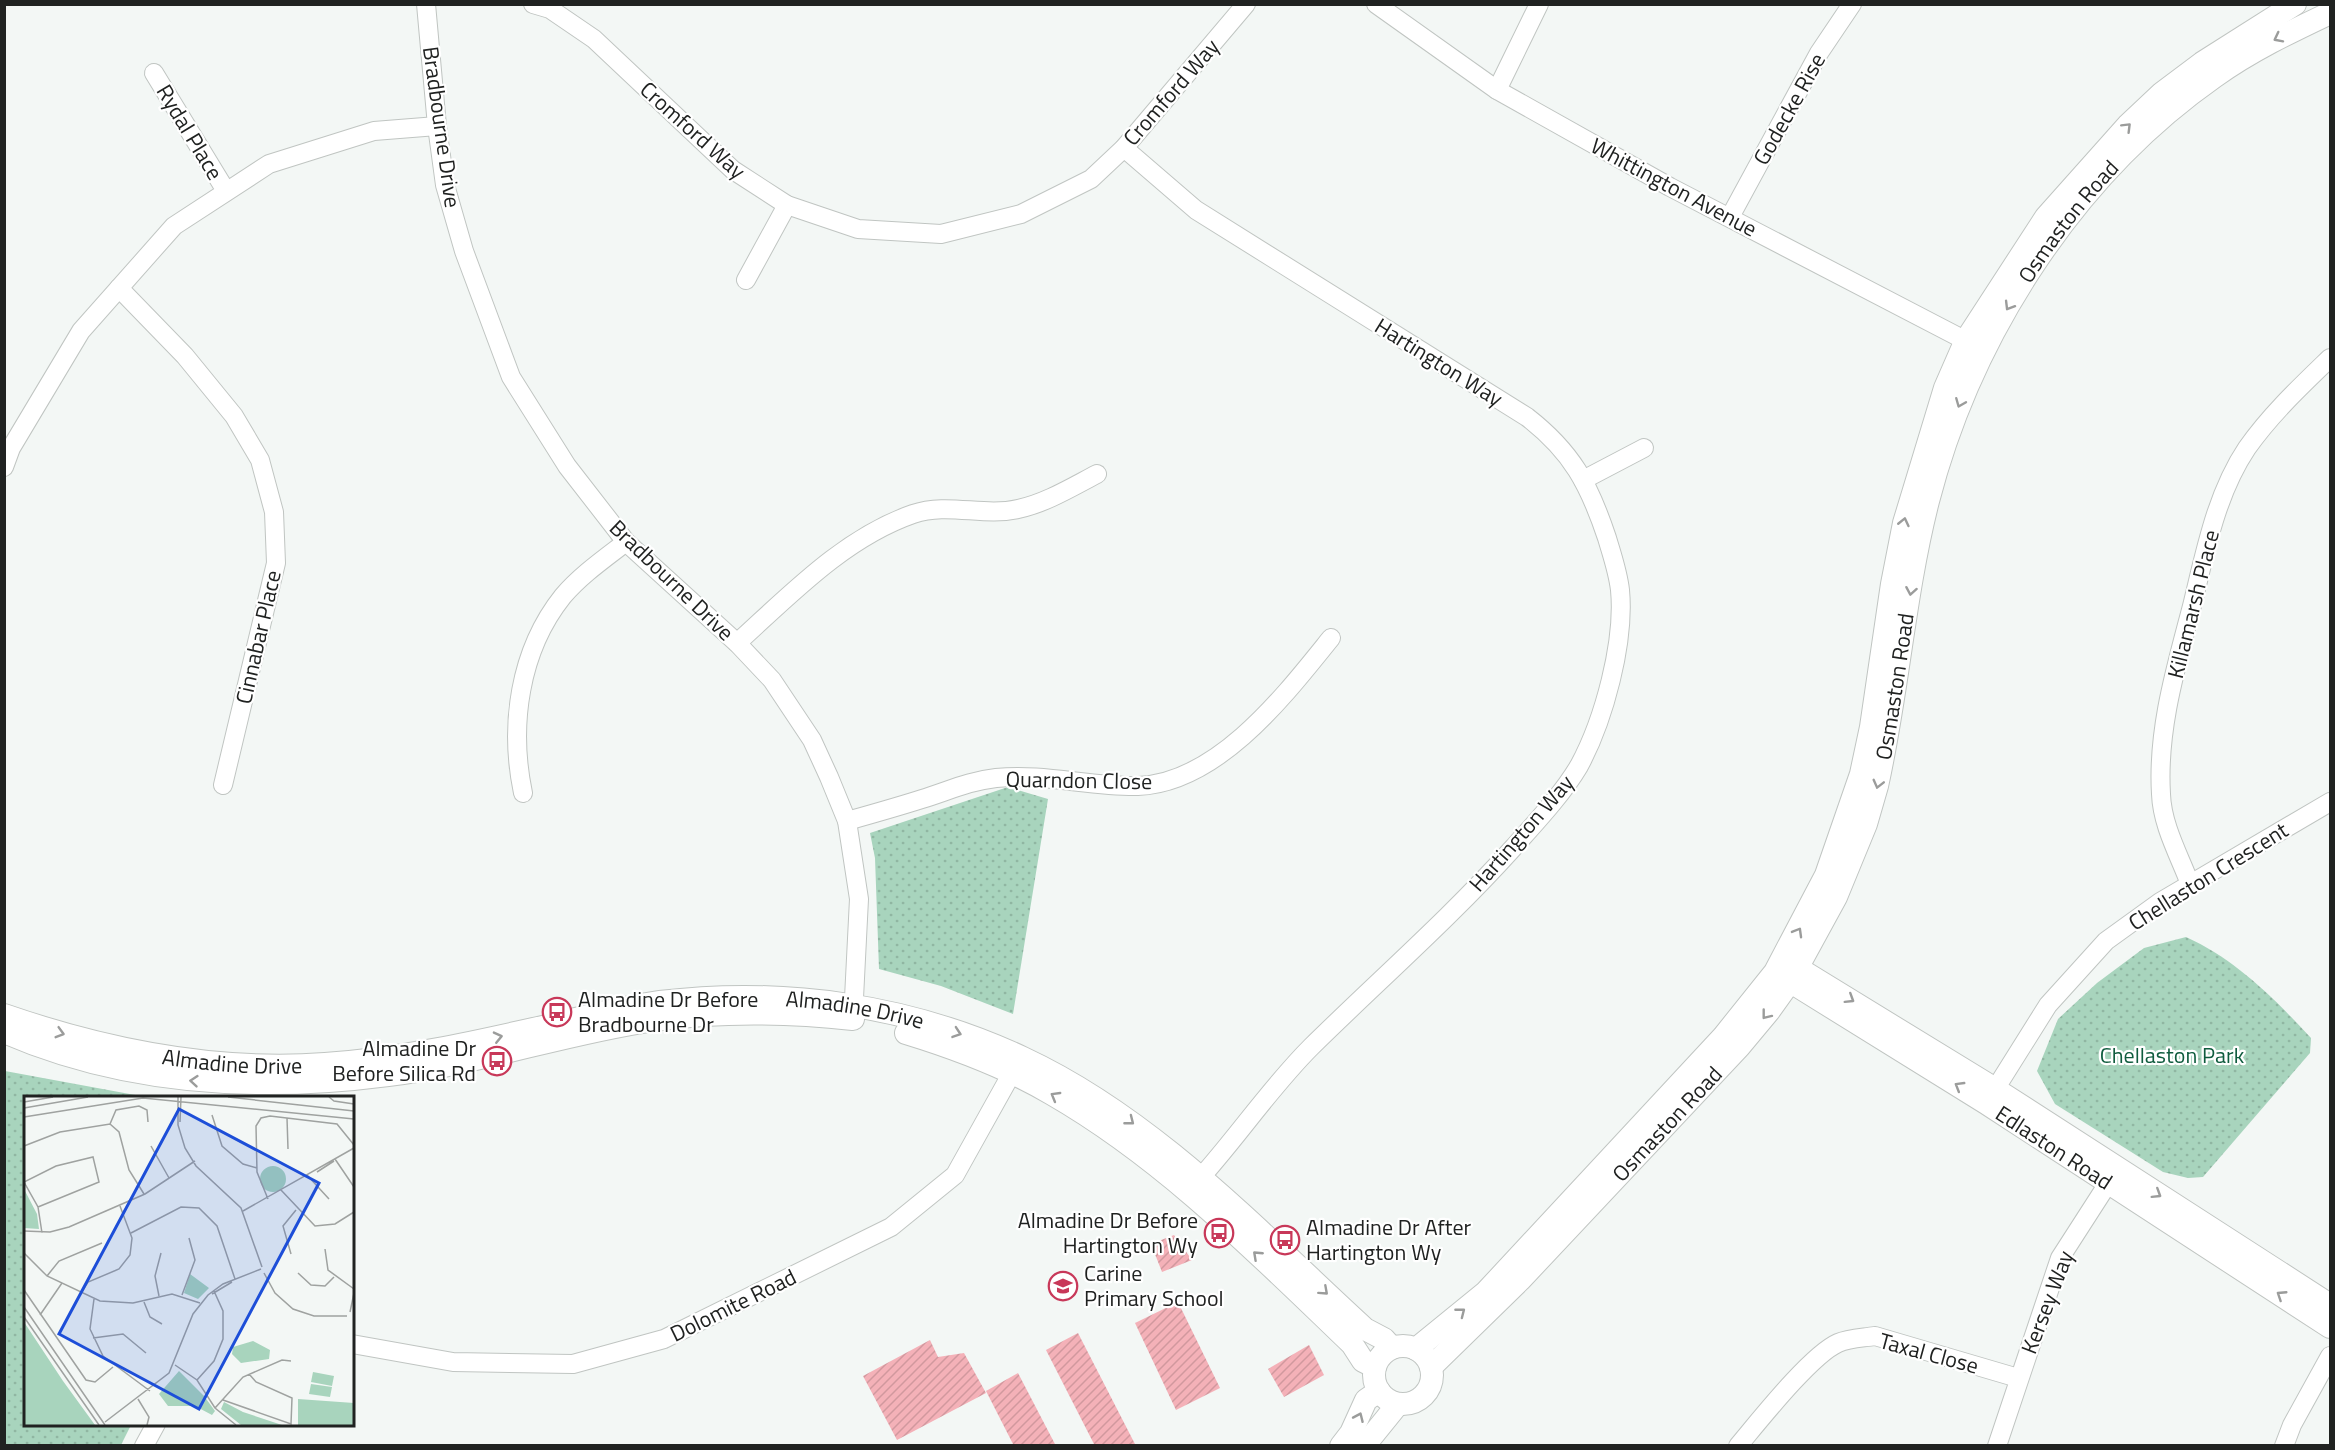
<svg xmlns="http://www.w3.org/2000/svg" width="2335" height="1450" font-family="'Titillium Web',sans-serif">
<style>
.park{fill:url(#park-dots)}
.building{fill:url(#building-hatch)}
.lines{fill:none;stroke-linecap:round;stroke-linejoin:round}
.minor-casing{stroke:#c0c5c2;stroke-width:20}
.tertiary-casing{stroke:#c0c5c2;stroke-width:24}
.minor{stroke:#fff;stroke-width:18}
.tertiary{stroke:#fff;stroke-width:22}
.oneway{stroke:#9b9c9b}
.labels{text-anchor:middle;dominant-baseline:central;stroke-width:4.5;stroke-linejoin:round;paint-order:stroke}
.street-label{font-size:22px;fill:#202221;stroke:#fff}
.poi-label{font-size:22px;fill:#202221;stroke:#fff;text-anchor:start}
.park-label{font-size:22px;fill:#0f5c3e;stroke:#fff}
.inset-road{fill:none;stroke:#9fa2a0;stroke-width:1.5}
.view{fill:#1d4ed8;fill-opacity:0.15;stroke:#1d4ed8;stroke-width:3}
.inset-edge{fill:none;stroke:#202221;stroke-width:3}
</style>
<defs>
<pattern id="park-dots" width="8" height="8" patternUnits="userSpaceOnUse" patternTransform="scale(1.5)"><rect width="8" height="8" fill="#a8d4bd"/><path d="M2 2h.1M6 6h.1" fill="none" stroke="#90b6a2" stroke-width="1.8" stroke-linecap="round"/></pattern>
<pattern id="building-hatch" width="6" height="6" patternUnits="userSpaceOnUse" patternTransform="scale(1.5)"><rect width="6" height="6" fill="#f4b1b8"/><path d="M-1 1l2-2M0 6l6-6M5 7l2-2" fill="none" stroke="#d1989e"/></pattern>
</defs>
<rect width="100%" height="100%" fill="#f3f7f5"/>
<g class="park">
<polygon points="1008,787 1048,799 1013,1014 941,986 879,969 875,858 870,833"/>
<path d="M2186,937C2235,959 2275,999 2311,1038L2310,1053L2203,1177L2188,1178L2163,1172L2055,1104L2037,1071L2058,1019L2097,983L2144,948Z"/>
<polygon points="5,1071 146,1097 26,1098 26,1424 131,1425 121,1445 5,1445"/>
</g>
<g class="building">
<polygon points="1174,1235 1192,1260 1162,1272 1151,1244"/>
<polygon points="1178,1302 1220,1388 1176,1410 1135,1323"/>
<polygon points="1078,1333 1136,1446 1095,1446 1046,1350"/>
<polygon points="930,1340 938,1357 964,1353 986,1393 897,1440 863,1376"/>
<polygon points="1309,1345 1324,1375 1284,1397 1268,1369"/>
<polygon points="1018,1373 1056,1446 1014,1446 986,1391"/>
</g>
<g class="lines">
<g class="minor-casing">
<g id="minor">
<polyline points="426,4 437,126 445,185 464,251 511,377 567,466 626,542 737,643 772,680 812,740 829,777 847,821 859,899 853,1018"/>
<polyline points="533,4 550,9 594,39 733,170 787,205 858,229 941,234 1021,214 1091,179 1124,148 1246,4"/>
<polyline points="1376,4 1497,90 1670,187 1976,346"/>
<polyline points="154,73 226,191"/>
<polyline points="1497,90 1539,4"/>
<path d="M1124,148L1196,210L1527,417C1572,452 1589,484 1607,538C1612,555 1618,572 1620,590C1625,642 1604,720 1579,766C1561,796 1536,822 1513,848C1450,918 1378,981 1311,1047C1268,1090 1234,1142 1193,1186"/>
<polyline points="1730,217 1819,53 1852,4"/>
<polyline points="746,280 787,205"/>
<polyline points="119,288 185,356 234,416 260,460 274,512 276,563 223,785"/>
<polyline points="4,467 11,448 81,331 174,226 269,164 374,131 437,126"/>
<polyline points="1583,480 1644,448"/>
<path d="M737,643C790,595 844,538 913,514C948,502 983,517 1018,509C1046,503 1072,487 1097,474"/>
<path d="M523,793C509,726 519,651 563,596C581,575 604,559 626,542"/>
<path d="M847,821C872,814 897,807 922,799C948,791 969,781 996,778C1044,773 1090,787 1138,786C1218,783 1285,695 1331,638"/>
<path d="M2190,884C2179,855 2162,825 2161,794C2157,730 2176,667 2192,606C2205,553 2216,494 2247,448C2271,414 2301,386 2330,358"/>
<polyline points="1989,1099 2048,1005 2106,941 2160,902 2330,802"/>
<polyline points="352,1344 453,1362 573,1364 664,1339 891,1227 955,1175 1018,1062"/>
<polyline points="144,1446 156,1424"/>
<path d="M1738,1446C1759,1421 1811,1355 1838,1343C1849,1338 1863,1338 1875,1336L2018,1378"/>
<polyline points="1997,1446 2060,1258 2116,1171"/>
<polyline points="2284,1446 2292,1425 2330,1356"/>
</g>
</g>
<g class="tertiary-casing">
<g id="tertiary">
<polyline points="1786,961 1995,1089 2330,1305"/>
<path id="s1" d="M1778,974L1986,1103L2330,1327"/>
<path id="s2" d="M4,1015C108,1051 215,1072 325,1064C402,1059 476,1042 551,1025C588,1016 624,1007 660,1002C783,987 910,1005 1023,1058C1154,1119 1259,1232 1365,1329L1384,1339L1392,1348"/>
<path d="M4,1032C126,1085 257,1092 388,1075C478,1064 564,1033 654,1020C721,1011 787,1012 853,1019"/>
<path d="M906,1033C955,1048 1008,1068 1052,1094C1165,1159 1258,1254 1352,1344L1363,1361L1375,1367"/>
<circle cx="1403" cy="1375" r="29"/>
<polyline points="1416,1349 1486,1292 1723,1037 1775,972 1826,875 1861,774 1871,727 1892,584 1904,523 1945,388 1966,340 2046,217 2128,125 2162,93 2202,63 2295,4"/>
<path id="s3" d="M1431,1367L1520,1280L1739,1047L1769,1011L1789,983L1836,897L1866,824L1877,786C1898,692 1904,595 1928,501C1971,335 2073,176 2214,77C2250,51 2290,32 2330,13"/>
<polyline points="1341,1446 1351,1433 1366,1400 1379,1391"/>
<polyline points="1364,1446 1398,1404"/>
</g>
</g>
<use href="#minor" class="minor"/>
<use href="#tertiary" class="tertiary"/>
</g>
<defs><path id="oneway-chevron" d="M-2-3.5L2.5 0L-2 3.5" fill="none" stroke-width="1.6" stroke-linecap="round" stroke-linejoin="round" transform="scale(1.5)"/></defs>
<g class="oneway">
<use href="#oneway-chevron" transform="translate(2278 38) rotate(153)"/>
<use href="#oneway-chevron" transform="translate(2127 127) rotate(-45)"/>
<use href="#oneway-chevron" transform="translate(2009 306) rotate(121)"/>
<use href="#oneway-chevron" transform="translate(1960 403) rotate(112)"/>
<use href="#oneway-chevron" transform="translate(1904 522) rotate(-77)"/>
<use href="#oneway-chevron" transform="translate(1911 591) rotate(100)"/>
<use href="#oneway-chevron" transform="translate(1878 784) rotate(104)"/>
<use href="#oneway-chevron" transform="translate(1798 932) rotate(-60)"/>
<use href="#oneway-chevron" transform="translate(1850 999) rotate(32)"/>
<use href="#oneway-chevron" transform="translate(1766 1015) rotate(128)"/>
<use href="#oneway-chevron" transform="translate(60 1033) rotate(16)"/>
<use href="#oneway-chevron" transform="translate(957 1033) rotate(19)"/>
<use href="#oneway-chevron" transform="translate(498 1037) rotate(-13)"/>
<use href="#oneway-chevron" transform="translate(194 1081) rotate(-175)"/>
<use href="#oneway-chevron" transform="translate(1959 1086) rotate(-149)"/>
<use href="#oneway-chevron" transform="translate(1055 1096) rotate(-150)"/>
<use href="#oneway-chevron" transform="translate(1130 1121) rotate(38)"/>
<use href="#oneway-chevron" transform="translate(2157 1194) rotate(32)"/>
<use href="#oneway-chevron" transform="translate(1257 1255) rotate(-137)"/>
<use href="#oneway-chevron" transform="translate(1324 1291) rotate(42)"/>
<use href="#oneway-chevron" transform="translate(2281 1295) rotate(-147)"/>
<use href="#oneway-chevron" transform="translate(1461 1312) rotate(-38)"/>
<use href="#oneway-chevron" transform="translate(1359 1417) rotate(-66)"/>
</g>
<defs>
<g id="bus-ring" transform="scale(1.5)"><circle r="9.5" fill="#fff" stroke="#c83859" stroke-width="1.5"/><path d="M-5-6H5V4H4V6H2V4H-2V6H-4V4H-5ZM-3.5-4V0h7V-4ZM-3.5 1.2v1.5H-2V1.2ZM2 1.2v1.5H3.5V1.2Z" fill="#c83859"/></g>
<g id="school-ring" transform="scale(1.5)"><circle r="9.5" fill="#fff" stroke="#c83859" stroke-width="1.5"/><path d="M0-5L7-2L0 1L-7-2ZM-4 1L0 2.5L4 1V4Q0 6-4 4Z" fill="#c83859"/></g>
</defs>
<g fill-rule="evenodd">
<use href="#bus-ring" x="557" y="1012"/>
<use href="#bus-ring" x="497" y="1061"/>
<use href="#bus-ring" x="1219" y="1233"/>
<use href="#bus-ring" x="1285" y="1240"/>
<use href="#school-ring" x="1063" y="1286"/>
</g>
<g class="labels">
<g class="street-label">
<text transform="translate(1171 92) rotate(-49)">Cromford Way</text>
<text transform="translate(1789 109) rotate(-61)">Godecke Rise</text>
<text transform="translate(442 127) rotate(82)">Bradbourne Drive</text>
<text transform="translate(693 130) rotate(42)">Cromford Way</text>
<text transform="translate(190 132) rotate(59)">Rydal Place</text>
<text transform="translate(1674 187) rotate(28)">Whittington Avenue</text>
<text stroke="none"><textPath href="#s3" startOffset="1347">Osmaston Road</textPath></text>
<text transform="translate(1439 362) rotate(32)">Hartington Way</text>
<text transform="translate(672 580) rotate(44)">Bradbourne Drive</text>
<text transform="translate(2193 604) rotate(-76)">Killamarsh Place</text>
<text transform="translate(258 637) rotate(-77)">Cinnabar Place</text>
<text stroke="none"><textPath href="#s3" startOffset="843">Osmaston Road</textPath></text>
<text transform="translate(1079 780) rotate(1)">Quarndon Close</text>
<text transform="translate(1521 833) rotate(-49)">Hartington Way</text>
<text transform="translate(2208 876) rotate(-32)">Chellaston Crescent</text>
<text stroke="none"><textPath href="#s2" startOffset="864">Almadine Drive</textPath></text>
<text stroke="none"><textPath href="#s2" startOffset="234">Almadine Drive</textPath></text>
<text stroke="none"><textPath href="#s3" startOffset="339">Osmaston Road</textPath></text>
<text stroke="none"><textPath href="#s1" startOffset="326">Edlaston Road</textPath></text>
<text transform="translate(2047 1302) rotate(-69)">Kersey Way</text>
<text transform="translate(733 1305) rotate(-26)">Dolomite Road</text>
<text transform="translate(1929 1353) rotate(15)">Taxal Close</text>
</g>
<g class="poi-label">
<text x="578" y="999">Almadine Dr Before<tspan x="578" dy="25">Bradbourne Dr</tspan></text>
<text x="476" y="1048" text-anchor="end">Almadine Dr<tspan x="476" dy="25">Before Silica Rd</tspan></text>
<text x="1198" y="1220" text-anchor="end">Almadine Dr Before<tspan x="1198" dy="25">Hartington Wy</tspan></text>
<text x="1306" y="1227">Almadine Dr After<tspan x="1306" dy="25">Hartington Wy</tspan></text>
<text x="1084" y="1273">Carine<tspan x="1084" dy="25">Primary School</tspan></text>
</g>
<g class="park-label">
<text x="2172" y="1055">Chellaston Park</text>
</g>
</g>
<g transform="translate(24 1096)">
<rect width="330" height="330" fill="#f3f7f5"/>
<path d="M229,245L246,254L245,263L217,267L208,258L209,251ZM289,276L310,280L308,290L287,286ZM287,288L308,291L306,301L285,298Z" fill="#a8d4bd"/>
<path d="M0,226L39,285L71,329H0Z" fill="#a8d4bd"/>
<path d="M236 83a13 13 0 1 1 26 0a13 13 0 1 1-26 0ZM0,93L13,118L15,133L0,132ZM166,178L185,192L174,203L160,197ZM155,275L180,300L191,315L188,319L171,310H144L135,298ZM274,303L330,307V329H274ZM200,306L219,316L258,329H217L197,313Z" fill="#a8d4bd"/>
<path class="inset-road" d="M154,1V29L161,52L172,70L217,112L238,171M204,1L330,15M305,1L310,5L330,8M0,6L29,1M0,12L64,1M188,19L198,50L219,68L233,72M0,21L119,2L330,23M263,22L264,53M156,26L157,1M86,28L92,14L115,10L123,14L124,26M0,50L36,36L86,28L95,36L105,74L120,98M127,50L145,82M311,63L330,91M293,76L310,65M283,79L305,103M257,94L291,130L311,128L330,116M244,103L233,76L232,30L237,22L246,20L313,28L330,49M14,111L75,86L69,61L32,70L0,86L14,111L18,137M219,115L330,52M0,135L26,136L45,131L121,98L171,65M107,137L157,111L175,112L193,130L211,183M301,153L304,174L330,193M0,157L23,180L76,205L109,207L148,198L176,207M267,158L259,130L272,114M240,177L251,197L269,213L290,220H323M274,177L287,189L301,190L310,181M23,180L35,165L78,147M0,194L62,284L71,286L89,271M57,197L64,186L95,173L106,159L108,142L96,110M188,198L208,186M158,199L171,164L165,142M135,200L131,180L137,157M70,203L66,233L79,260L126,295M120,206L126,221L138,228M0,211L81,329M326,216L330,197M16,219L38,187M0,221L75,329M69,242L99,238L122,257M151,269L173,284L191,312L212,329M173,284L190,265L199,243V215L190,195M114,303L125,321L123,329M199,304L267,328L268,302L232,286L225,278M191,312L219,281L258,264L267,265M81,326L145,277L169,218L184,199L199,188L237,173"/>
<path class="view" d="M155,13L295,87L175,313L35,238Z"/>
<rect width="330" height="330" class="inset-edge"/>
</g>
<rect width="2335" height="1450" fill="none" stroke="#202221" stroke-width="12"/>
</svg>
